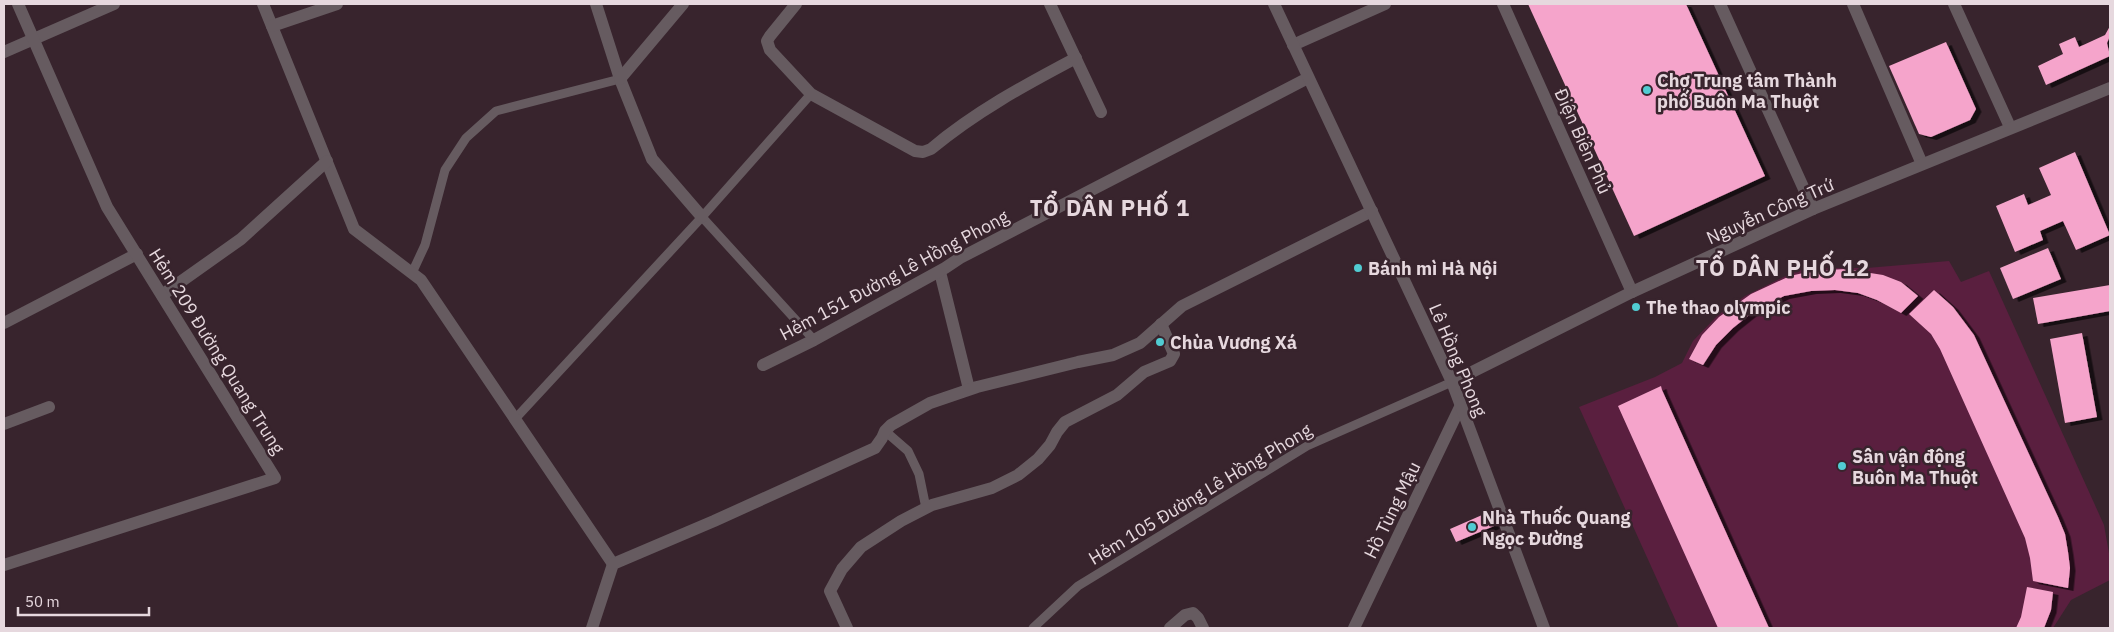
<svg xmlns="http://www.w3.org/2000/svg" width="2114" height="632" font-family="'IBM Plex Sans',sans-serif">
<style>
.green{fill:#5a1f3f}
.building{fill:#f5a4cb;filter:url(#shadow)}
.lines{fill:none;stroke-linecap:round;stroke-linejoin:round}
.service{stroke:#665b60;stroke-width:9}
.minor{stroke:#665b60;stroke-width:12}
.tertiary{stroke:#665b60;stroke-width:12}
.poi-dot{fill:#51ccd2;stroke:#38242d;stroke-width:2}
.labels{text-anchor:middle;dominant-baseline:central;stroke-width:5;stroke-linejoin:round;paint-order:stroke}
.poi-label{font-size:18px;font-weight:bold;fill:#e6d8de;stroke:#38242d;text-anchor:start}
.street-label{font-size:18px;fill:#e6d8de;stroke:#38242d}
.district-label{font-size:22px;font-weight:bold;letter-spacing:1px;fill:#e6d8de;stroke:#38242d}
</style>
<defs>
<filter id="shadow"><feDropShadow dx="5.5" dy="3" stdDeviation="0" flood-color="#0009"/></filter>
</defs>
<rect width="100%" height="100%" fill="#38242d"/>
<polygon class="green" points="1949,261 1961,282 1989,271 2104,525 2110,559 2110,580 2071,600 2053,628 1679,628 1579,407 1655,377 1682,363 1693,341 1718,315 1745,296 1798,270 1828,268 1867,268"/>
<g class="building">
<polygon points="1528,4 1686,4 1765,176 1634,236"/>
<polygon points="2110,26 2110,36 2107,43 2110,56 2046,85 2038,66 2063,54 2059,44 2075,37 2079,47 2105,35"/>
<polygon points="1946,42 1976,109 1970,120 1931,137 1919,134 1889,66"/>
<polygon points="2075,152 2110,235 2076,250 2063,221 2040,231 2043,240 2015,252 1996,206 2024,194 2028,205 2051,195 2039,168"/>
<polygon points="2048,248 2061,279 2013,299 2000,268"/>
<polygon points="1845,269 1883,275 1901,282 1918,296 1901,313 1877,300 1858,293 1835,290 1811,291 1784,296 1753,312 1733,328 1716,345 1703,365 1689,359 1702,335 1719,317 1751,294 1790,276 1812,271"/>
<polygon points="2110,285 2110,311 2038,324 2033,298"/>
<polygon points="1934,290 1953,307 1974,335 2058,517 2065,534 2068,552 2070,568 2068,588 2033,581 2030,558 2025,538 1940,349 1931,334 1909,314"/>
<polygon points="2082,333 2097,417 2065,423 2050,339"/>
<polygon points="1661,386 1662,390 1769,628 1718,628 1618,406"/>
<polygon points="1489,512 1494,526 1456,542 1450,529"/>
<polygon points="2027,587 2053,592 2051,610 2044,628 2016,628 2021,617"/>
</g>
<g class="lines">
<g class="service">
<polyline points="702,217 814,340"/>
<polyline points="412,273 425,245 445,170 466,138 496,111 620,79"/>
<polyline points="515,419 702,217 811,94"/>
<polyline points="885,431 908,451 919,474 926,508"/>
<polyline points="1033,628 1078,586 1307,446 1452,382"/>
</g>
<g class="minor">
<polyline points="263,4 354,229 421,280 613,564"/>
<polyline points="596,4 620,79 652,159 702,217"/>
<path d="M796,4L770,36L767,41L770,50L811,94L915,151L923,152L931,149C975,112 1025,85 1076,58"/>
<polyline points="1050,4 1101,112"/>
<polyline points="1503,4 1632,292"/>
<polyline points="1720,4 1813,209"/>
<polyline points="1853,4 1922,164"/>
<polyline points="1954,4 2010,127"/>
<polyline points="272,26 337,4"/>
<polyline points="1293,45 1385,4"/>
<polyline points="4,52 114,4"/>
<polyline points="620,79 683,4"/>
<polyline points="940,272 969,389"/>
<polyline points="162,295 241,239 327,161"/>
<polyline points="4,323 137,254"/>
<polyline points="763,365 814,340 945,268 960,258 1308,78"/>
<polyline points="1452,382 1632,292 1813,209 2110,88"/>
<polyline points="4,424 49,407"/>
<polyline points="4,565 275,478 107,207 18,4"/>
<polyline points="592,628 613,564 714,521 875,448 882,438 885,431 891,425 930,403 977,387 1078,362 1113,355 1140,343 1182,306 1372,211"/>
<polyline points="847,628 830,591 842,569 861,547 901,521 932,505 992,488 1018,475 1038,459 1050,445 1057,432 1065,422 1117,395 1144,372 1170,361 1174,354 1161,324"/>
<polyline points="1170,628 1185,615 1193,613 1198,618 1203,628"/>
<polyline points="1354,628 1460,407"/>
</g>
<polyline class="tertiary" points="1274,4 1452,382 1544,628"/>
</g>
<g class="poi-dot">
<circle cx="1647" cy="90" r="5"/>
<circle cx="1358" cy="268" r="5"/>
<circle cx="1636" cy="307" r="5"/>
<circle cx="1160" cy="342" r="5"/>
<circle cx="1842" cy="466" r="5"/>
<circle cx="1472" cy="527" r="5"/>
</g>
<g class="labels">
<g class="poi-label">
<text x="1657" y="80">Chợ Trung tâm Thành<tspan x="1657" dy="21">phố Buôn Ma Thuột</tspan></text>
<text x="1368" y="268">Bánh mì Hà Nội</text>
<text x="1646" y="307">The thao olympic</text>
<text x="1170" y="342">Chùa Vương Xá</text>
<text x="1852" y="456">Sân vận động<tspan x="1852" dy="21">Buôn Ma Thuột</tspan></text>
<text x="1482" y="517">Nhà Thuốc Quang<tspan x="1482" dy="21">Ngọc Đường</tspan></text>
</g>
<g class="street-label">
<text transform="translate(1583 141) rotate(66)">Điện Biên Phủ</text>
<text transform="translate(1770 211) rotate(-24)">Nguyễn Công Trứ</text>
<text transform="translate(894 275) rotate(-28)">Hẻm 151 Đường Lê Hồng Phong</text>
<text transform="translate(217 351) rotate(58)">Hẻm 209 Đường Quang Trung</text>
<text transform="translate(1458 360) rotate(67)">Lê Hồng Phong</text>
<text transform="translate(1200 494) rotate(-31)">Hẻm 105 Đường Lê Hồng Phong</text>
<text transform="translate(1392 510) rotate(-64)">Hồ Tùng Mậu</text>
</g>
<g class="district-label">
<text x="1110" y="207">TỔ DÂN PHỐ 1</text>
<text x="1783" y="267">TỔ DÂN PHỐ 12</text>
</g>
</g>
<rect width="2114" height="632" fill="none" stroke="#e6d8de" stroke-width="10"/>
<path d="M18 607v8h131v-8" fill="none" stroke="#e6d8de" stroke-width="2.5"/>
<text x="25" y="607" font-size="15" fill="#e6d8de" stroke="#38242d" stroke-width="4" paint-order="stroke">50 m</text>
</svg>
